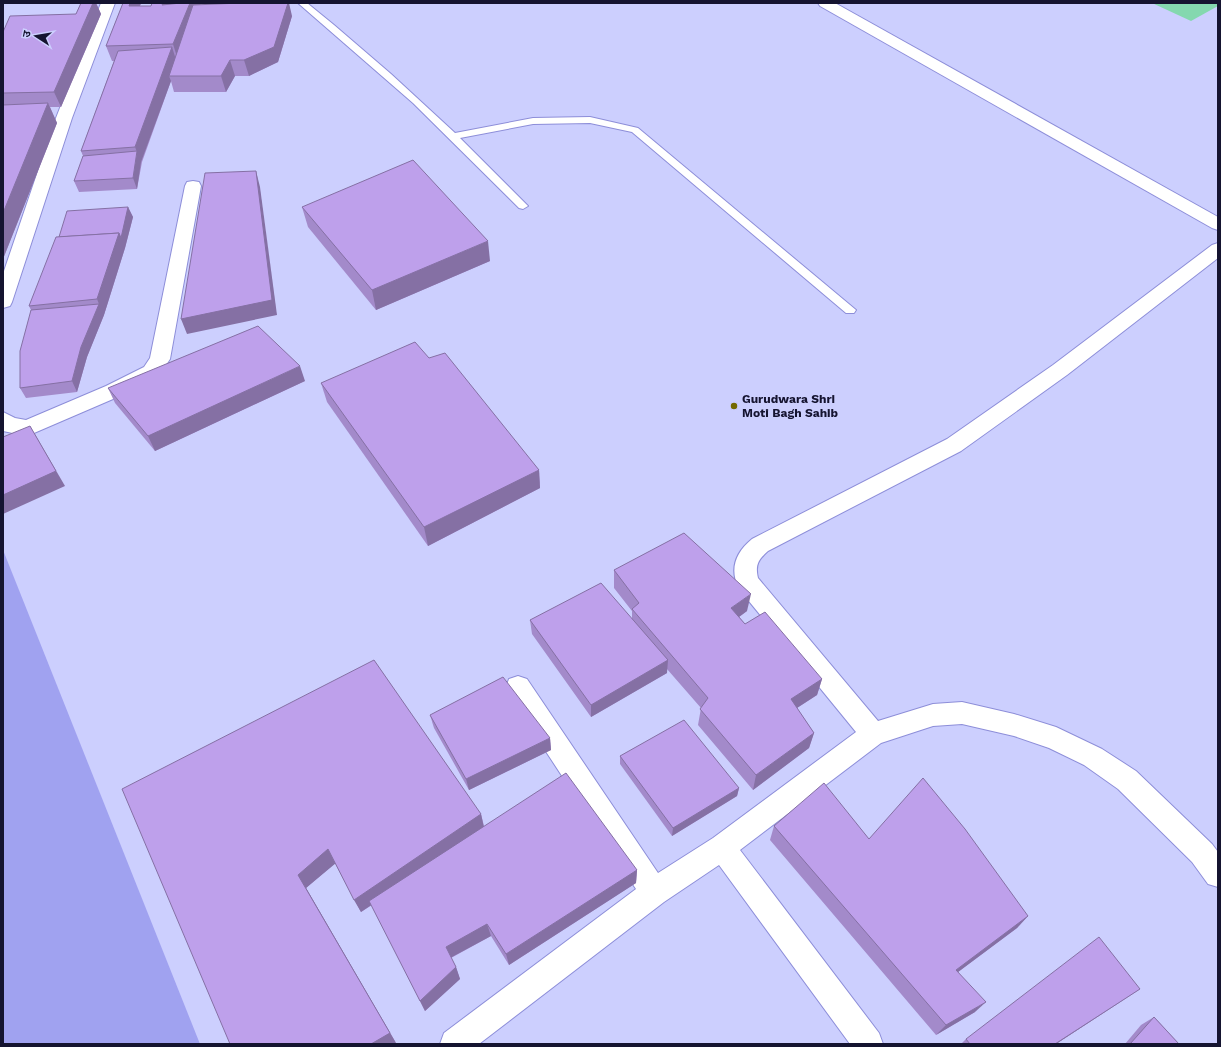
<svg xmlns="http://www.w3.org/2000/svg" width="1221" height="1047" font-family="'Work Sans','Noto Sans Devanagari',sans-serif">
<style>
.green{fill:#84d8af}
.water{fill:#a0a2f0}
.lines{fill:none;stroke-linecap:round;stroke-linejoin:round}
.lane-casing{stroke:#8d8ed9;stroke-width:2}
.street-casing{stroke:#8d8ed9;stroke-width:2}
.lane{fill:#fff;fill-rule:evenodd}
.street{fill:#fff;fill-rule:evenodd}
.wall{fill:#a38aca}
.shaded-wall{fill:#8570a4}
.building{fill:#bea0eb;stroke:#8570a4}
.poi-dot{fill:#746900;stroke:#cccffe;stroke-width:1.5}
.labels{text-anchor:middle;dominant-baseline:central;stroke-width:3;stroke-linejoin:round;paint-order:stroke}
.poi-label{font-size:12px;font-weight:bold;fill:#151430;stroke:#cccffe;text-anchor:start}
</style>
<rect width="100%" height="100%" fill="#cccffe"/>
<polygon class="green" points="1152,3 1218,3 1218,6 1191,21"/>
<polygon class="water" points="3,550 200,1044 3,1044"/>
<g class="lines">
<g class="lane-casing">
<polygon id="lane" points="298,3 307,3 334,25 391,74 455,133 533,118 590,117 638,128 856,310 854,313 846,313 632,132 590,123 533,124 460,138 528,206 523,209 519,208 413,103"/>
</g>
<g class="street-casing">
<g id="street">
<polygon points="101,3 115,3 72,118 12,302 10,306 3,308 3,274 56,118"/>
<polygon points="818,3 835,3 1218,217 1218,230 1212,228 820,6"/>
<polygon points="193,181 199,182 201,186 170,359 158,377 120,396 34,433 27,436 3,431 3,412 15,418 26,420 106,386 144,367 150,358 185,186 187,182"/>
<path d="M1218,243V258L1067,375L961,451L768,551C758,560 755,565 758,578L878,721L933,704L962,702L1014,714L1056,727L1102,749L1136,771L1212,844L1218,852V887L1208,884L1192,862L1118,789L1084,765L1049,748L1014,736L962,724L933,726L881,743L740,850L879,1033L883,1044H850L719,865L664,902L479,1044H440L444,1033L636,889L509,695L506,687L509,679L518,676L527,679L658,873L713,838L856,732L739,589C729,569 736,552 752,539L947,439L1053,365L1212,245Z"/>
</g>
</g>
<use href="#lane" class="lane"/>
<use href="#street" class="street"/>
</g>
<g class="wall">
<polygon points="81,3 96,3 101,14 61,107 50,107 57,123 3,259 3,32 76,14"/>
<polygon points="123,3 141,3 140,6 151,6 172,3 171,4 181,3 201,3 200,5 292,16 278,62 249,76 235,76 226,92 174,92 171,81 142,162 137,189 79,192 74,181 83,156 81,151 114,61 112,61 106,46"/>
<polygon points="128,207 133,217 125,248 104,315 87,357 77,392 26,398 20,388 31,310 29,306 59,237"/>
<polygon points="302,207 490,261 376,310 308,227"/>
<polygon points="429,358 539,470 540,488 428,546 327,402 321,383"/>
<polygon points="305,381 155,451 115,403 108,388"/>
<polygon points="614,570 747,611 739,617 745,624 822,679 817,695 797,708 814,733 809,748 753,790 698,725 701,708 667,669 667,673 591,717 532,634 530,620 632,618 632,611 614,588"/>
<polygon points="430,715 550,738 551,750 469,790 434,728"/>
<polygon points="620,756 739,788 737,796 672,836 620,764"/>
<polygon points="122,789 481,814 484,826 637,870 636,883 509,965 491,936 451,958 456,967 460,979 425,1011 372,905 361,912 335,863 306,888 396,1043"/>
<polygon points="774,826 869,839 1028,916 1017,928 958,972 975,1012 936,1035 770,840"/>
<polygon points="1140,989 1056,1044 961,1044 966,1039"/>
<polygon points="1154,1017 1179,1044 1125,1044 1141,1025"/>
</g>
<g class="shaded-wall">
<polygon points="93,3 96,3 101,14 61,107 54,92"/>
<polygon points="130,3 141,3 134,21 129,6"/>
<polygon points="163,3 172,3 167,20 162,5"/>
<polygon points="190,3 201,3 178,60 173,44"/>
<polygon points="288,3 289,3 292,16 278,62 249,76 244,60"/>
<polygon points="172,47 177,63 169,76 171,81 141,162 137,189 133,178 137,152 135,147"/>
<polygon points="230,60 235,76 226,92 221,76"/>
<polygon points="48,103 57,123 3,259 3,213"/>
<polygon points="256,171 260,187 277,315 187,334 181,319"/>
<polygon points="128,207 133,217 125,248 104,315 87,357 77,392 72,381 81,347 99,304 97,299 119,233"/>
<polygon points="488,241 490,261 376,310 372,290"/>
<polygon points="300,366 305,381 155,451 148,436"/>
<polygon points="30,426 65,486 3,514 3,495"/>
<polygon points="539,470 540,488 428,546 424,527"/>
<polygon points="751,594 747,611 728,625 731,608"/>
<polygon points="668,660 667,673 591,717 591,705"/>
<polygon points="822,679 817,695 786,715 791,699"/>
<polygon points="814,733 809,748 753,790 756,775"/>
<polygon points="550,738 551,750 469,790 466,779"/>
<polygon points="739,788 737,796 672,836 673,828"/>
<polygon points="481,814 484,828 361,912 354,900"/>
<polygon points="328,849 336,863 306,888 396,1043 394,1044 371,1044 298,875"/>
<polygon points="637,870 636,883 509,965 506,954"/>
<polygon points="1028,916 1017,928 946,981 956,970"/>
<polygon points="487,924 491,936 450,958 446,947"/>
<polygon points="456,967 460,979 425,1011 420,1001"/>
<polygon points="1140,989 1056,1044 1055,1044"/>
<polygon points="986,1002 975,1012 936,1035 946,1025"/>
</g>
<g class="building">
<polygon points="81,3 93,3 54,92 3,93 3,32 10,16 76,14"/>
<polygon points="123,3 130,3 129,6 151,6 152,3 163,3 162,5 181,3 190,3 173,44 106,46"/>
<polygon points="241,3 288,3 274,47 244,60 230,60 221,76 169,76 193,5"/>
<polygon points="172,47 135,147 81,151 118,51"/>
<polygon points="48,103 3,213 3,105"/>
<polygon points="137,151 133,178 74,181 83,156"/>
<polygon points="413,160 488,241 372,290 302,207"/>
<polygon points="256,171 272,300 181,319 205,173"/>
<polygon points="128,207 121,238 119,233 59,237 67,211"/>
<polygon points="119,233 97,299 29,306 56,237"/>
<polygon points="99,304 81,347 72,381 20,388 20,351 31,310"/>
<polygon points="258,326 300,366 148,436 108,388"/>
<polygon points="415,342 429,358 445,353 539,470 424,527 321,383"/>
<polygon points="30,426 56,471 3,495 3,437"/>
<polygon points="684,533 751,594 731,608 745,624 765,612 822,679 791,699 814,733 756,775 700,709 708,698 632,609 639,603 614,570"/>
<polygon points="601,583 668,660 591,705 530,620"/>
<polygon points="374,660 481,814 354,900 328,849 298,875 390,1033 371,1044 230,1044 122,789"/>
<polygon points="503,677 550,738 466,779 430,715"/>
<polygon points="684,720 739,788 673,828 620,756"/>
<polygon points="566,773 637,870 506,954 487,924 446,947 456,967 420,1001 369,901"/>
<polygon points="923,778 965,829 1028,916 956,970 986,1002 946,1025 774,826 824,783 869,839"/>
<polygon points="1099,937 1140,989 1055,1044 970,1044 966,1039"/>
<polygon points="1154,1017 1179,1044 1130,1044"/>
</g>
<circle class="poi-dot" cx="734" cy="406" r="4"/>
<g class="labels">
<g class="poi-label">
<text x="742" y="399">Gurudwara Shri<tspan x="742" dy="14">Moti Bagh Sahib</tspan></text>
</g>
</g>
<rect width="1221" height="1047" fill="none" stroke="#151430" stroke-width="8"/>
<g transform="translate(36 36) rotate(282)" stroke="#cccffe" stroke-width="3" paint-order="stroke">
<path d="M0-3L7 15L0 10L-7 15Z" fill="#151430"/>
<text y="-6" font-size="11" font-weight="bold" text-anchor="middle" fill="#151430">उ</text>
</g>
</svg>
